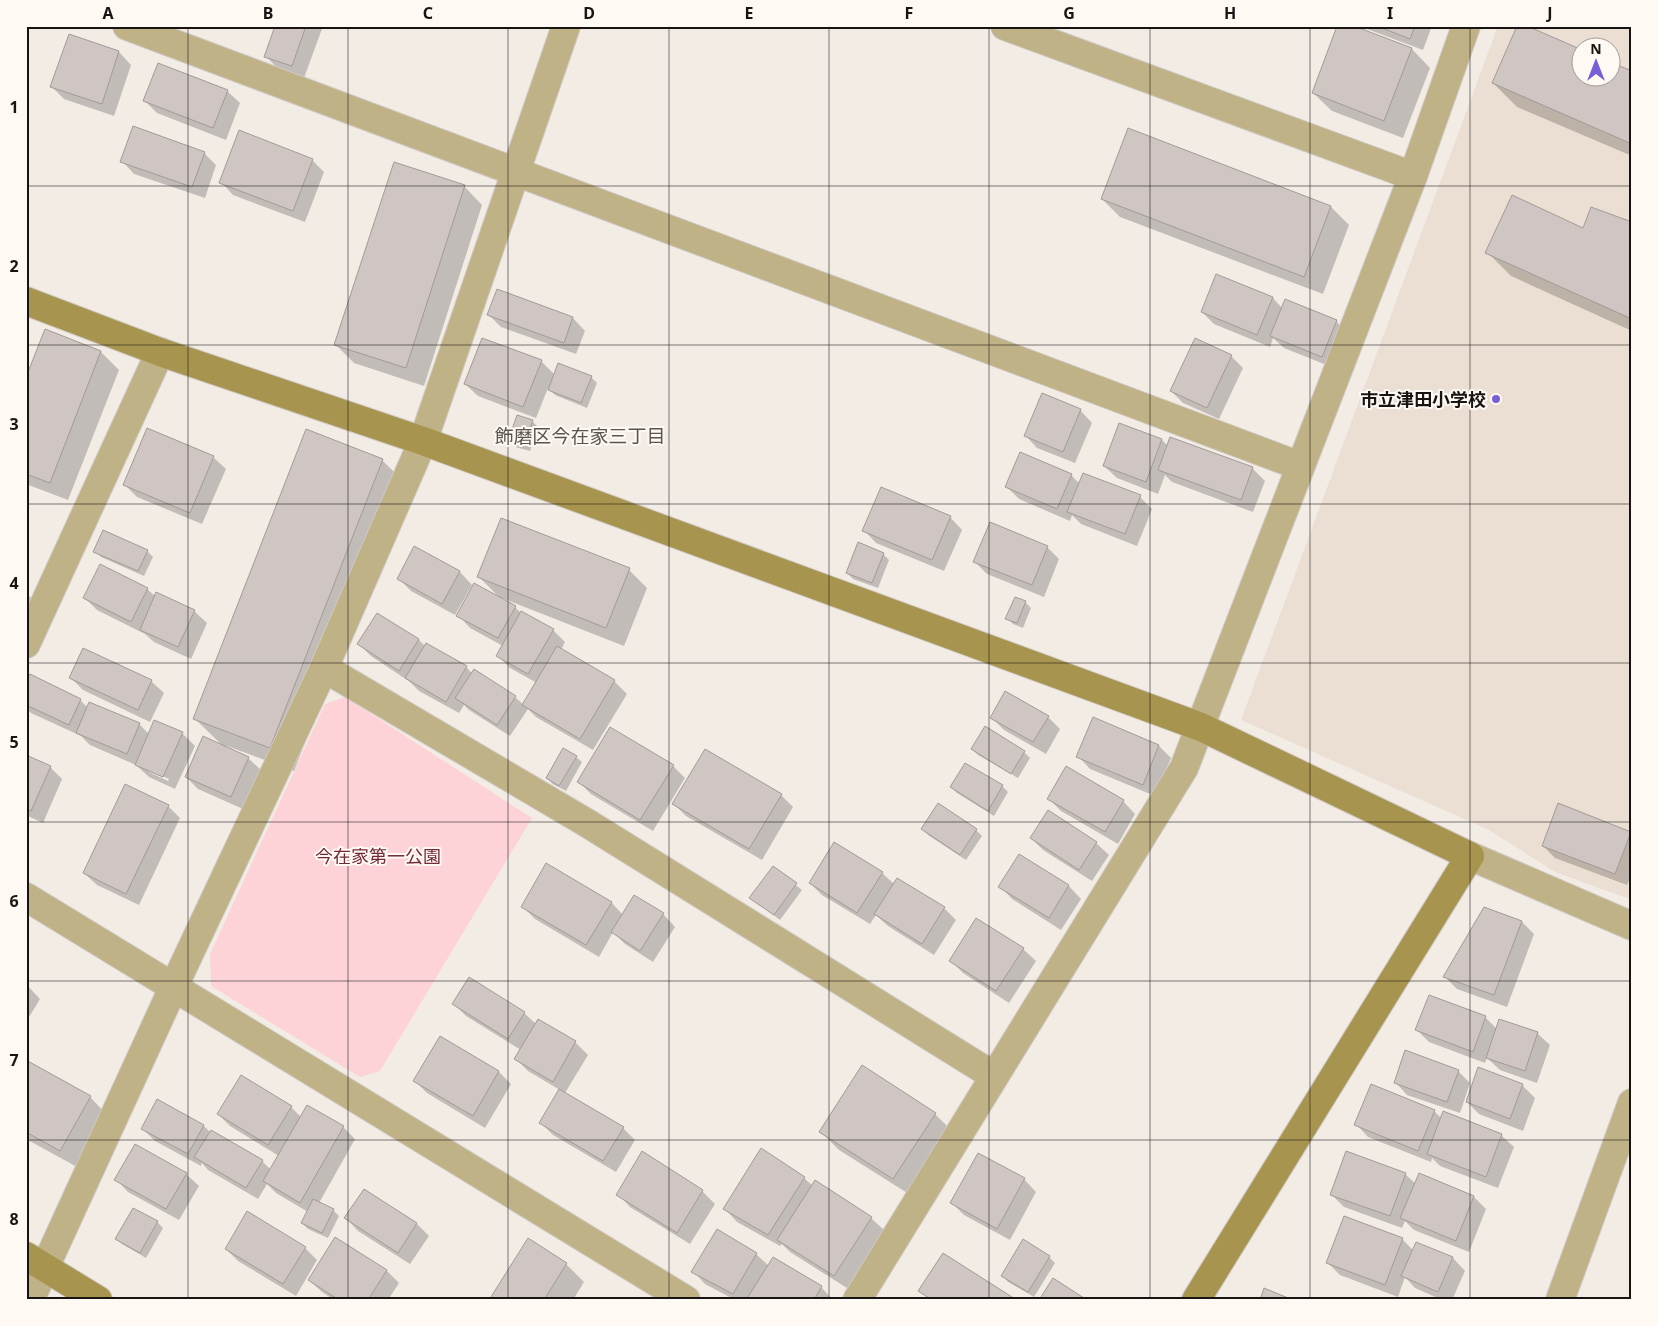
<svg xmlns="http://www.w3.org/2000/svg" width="1658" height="1326" font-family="'Noto Sans','Noto Sans JP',sans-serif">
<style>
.built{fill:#ebdfd3;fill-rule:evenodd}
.green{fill:#fdd3d7}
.shadow{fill:#0003;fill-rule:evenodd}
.building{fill:#cfc5c2;stroke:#a39a97}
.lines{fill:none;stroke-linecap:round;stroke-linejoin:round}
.street-casing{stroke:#cfc9c3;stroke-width:30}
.secondary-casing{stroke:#cfc9c3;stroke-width:30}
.street{stroke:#beb286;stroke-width:28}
.secondary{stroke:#a7944f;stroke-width:28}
.grid{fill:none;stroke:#171412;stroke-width:1;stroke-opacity:0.55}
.poi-dot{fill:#785ed9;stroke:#fff9f4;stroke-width:2}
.labels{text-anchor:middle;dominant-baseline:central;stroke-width:4;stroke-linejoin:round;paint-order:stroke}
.poi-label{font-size:18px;font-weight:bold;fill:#171412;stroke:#fff9f4;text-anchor:end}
.park-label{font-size:18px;fill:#722836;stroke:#fff9f4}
.neighbourhood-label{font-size:19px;fill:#5a544f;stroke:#fff9f4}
.neatline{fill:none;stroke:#171412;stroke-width:2}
.grid-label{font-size:16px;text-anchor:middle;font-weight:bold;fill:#171412}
</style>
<rect width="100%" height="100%" fill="#f2ece5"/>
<path class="built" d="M1498,26H1632V900L1555,872L1489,830L1241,720ZM1580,48H1610V78H1580Z"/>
<polygon class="green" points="345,697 532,818 380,1071 360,1077 211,986 210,954 325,704"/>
<g class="shadow">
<polygon points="277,26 323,26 304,78 278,69 266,56"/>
<polygon points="1351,26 1412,49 1430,68 1403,138 1332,111 1313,93"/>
<polygon points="1359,26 1432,26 1423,50"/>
<polygon points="1524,26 1580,51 1580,78 1610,78 1632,73 1632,156 1517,107 1493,83"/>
<polygon points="69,36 119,52 131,65 114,116 64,99 52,87"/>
<polygon points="227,91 240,103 226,140 157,113 145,101"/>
<polygon points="1128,130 1331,207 1349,225 1323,294 1120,217 1102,199"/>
<polygon points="204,153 216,165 205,198 134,174 122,161"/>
<polygon points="312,160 324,172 305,222 233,195 221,182"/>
<polygon points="464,186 482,205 424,386 354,363 335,344"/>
<polygon points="1632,223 1632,331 1511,276 1487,252 1584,229"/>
<polygon points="498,291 573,318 585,331 576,354 501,327 489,315"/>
<polygon points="1273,298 1282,308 1336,321 1348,334 1334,368 1284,348 1273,338 1270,347 1214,324 1202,312"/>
<polygon points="101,352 119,370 68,500 26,484 26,381"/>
<polygon points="1231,356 1243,368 1219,419 1183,403 1171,391"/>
<polygon points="541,361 555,375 591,377 597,383 587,408 555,395 548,388 536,418 478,396 465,384"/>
<polygon points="1080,410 1092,423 1075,463 1037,448 1025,435"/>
<polygon points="532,421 538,427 530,451 515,447 510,441"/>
<polygon points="1162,440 1168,446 1252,468 1265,481 1253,512 1172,482 1165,475 1158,494 1117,478 1104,466"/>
<polygon points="213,457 226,469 202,524 137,497 124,484"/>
<polygon points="382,460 406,484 294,771 227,746 226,748 248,758 261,770 243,809 198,789 186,777 222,745 195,719"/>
<polygon points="1071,475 1080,484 1140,497 1152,509 1137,546 1081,524 1072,515 1070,521 1019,499 1007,487"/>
<polygon points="950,517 962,530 944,571 876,543 864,530"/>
<polygon points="1047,547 1059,559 1044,597 987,574 975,562"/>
<polygon points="415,548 460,572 472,585 455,615 411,591 398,578"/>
<polygon points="95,551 147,551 153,557 144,576 101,557"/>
<polygon points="883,554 889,560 878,588 853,579 847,573"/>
<polygon points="629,570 647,588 624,646 499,597 479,577"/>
<polygon points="147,589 156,597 194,611 207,623 191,659 154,642 145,634 97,610 85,598"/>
<polygon points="26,593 35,602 26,623"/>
<polygon points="1025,602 1031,608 1023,628 1013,624 1007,618"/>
<polygon points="515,607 521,613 553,630 565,642 561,650 614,681 627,694 593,750 536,717 528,709 510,736 469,710 464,705 459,713 419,691 410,682 371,656 359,644 378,614 419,640 425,646 466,667 472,673 515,697 524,705 537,683 510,668 498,656 503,646 470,628 458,615"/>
<polygon points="71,678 151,681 164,693 150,722 83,690"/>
<path d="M26,684L80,700L88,708L90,704L139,724L149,734L182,733L195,746L175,789L149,777L136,765L90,745L81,736L31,713L26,708ZM149,770L169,779L168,781L149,772Z"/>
<polygon points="1048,717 1060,729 1046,754 1004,730 992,718"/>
<polygon points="1159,746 1171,758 1155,796 1090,769 1078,756"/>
<polygon points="972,749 1024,752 1030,758 1018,778 978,755"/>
<polygon points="26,757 50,767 62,779 43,823 26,815"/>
<polygon points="576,757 582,762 566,791 553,784 547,778"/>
<polygon points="673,766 685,778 653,831 591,794 579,782"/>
<polygon points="1002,786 1008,792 994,816 957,793 951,787"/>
<polygon points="781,795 793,807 762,860 686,816 674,804"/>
<polygon points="1048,798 1123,801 1135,814 1118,844 1061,811"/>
<polygon points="1559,805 1632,834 1632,874 1627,885 1555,858 1543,846"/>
<polygon points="168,806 180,818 139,905 97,885 84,873"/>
<polygon points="923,829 976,830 982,836 966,860 928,835"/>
<polygon points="1031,838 1096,843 1109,855 1092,881 1043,850"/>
<polygon points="1019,855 1069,886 1081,899 1061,930 1012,899 1000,886"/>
<polygon points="773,867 802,890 780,920 751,898"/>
<polygon points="882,873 894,884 944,908 956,920 934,955 888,926 876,915 870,924 822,895 810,883"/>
<polygon points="611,902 623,915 663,914 675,927 653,962 625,944 613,932 599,957 535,919 523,907"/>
<polygon points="1522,922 1534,934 1507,1007 1457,989 1445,977"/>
<polygon points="1023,949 1036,961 1009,1003 963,973 951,961"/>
<polygon points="26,984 40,999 26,1022"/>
<polygon points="454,1004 524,1013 536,1024 538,1020 575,1042 588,1055 565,1093 623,1128 635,1140 616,1172 553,1135 541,1123 560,1090 528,1071 516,1059 521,1050 466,1016"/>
<polygon points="1485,1017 1497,1029 1537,1033 1550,1045 1537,1083 1500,1070 1487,1058 1485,1063 1429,1042 1417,1030"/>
<polygon points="26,1061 90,1097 108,1116 79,1168 26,1139"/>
<polygon points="1479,1069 1523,1086 1535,1098 1523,1131 1479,1114 1467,1102"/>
<polygon points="1458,1071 1470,1083 1460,1113 1407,1095 1395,1082"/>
<polygon points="499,1072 511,1084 485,1128 427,1093 415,1081"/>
<polygon points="291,1107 301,1117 343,1127 355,1139 319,1203 333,1210 339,1216 328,1238 308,1229 302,1223 308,1212 276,1193 267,1184 258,1199 208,1170 202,1163 201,1166 155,1141 143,1129 204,1126 211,1133 262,1161 271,1170 279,1156 230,1126 218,1114"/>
<polygon points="1434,1111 1442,1119 1501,1135 1514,1147 1498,1188 1440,1166 1432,1158 1431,1162 1368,1137 1356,1124"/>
<polygon points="935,1114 953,1132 912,1196 839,1150 821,1132"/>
<polygon points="643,1153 702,1191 715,1204 690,1244 630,1207 618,1194"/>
<polygon points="186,1174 199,1186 179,1220 128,1192 116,1179"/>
<polygon points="1405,1174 1416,1184 1419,1175 1474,1197 1486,1209 1469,1252 1414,1230 1405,1221 1402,1228 1344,1207 1331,1194"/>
<polygon points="804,1178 813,1186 871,1218 884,1230 847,1288 790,1252 782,1244 780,1246 737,1222 725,1209"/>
<polygon points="1024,1179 1036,1192 1010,1240 964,1215 952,1203"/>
<polygon points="364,1190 417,1224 429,1236 410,1264 358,1231 346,1218"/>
<polygon points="133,1209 157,1222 163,1228 146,1258 122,1244 117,1239"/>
<polygon points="335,1239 387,1271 399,1283 388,1300 334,1300 322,1292 309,1280"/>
<polygon points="1402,1239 1414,1251 1417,1243 1453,1258 1465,1271 1452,1300 1442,1300 1415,1288 1405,1277 1398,1297 1340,1275 1327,1262"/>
<polygon points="1024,1241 1049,1257 1055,1263 1034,1297 1008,1282 1003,1276"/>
<polygon points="305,1248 317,1260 296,1296 238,1261 226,1249"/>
<polygon points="756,1254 769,1266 821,1287 833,1300 735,1300 705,1284 693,1271"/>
<polygon points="566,1264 584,1282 573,1300 491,1300"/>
</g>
<g class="building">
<polygon points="275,26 306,26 292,66 264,57"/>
<polygon points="1337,26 1354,26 1412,48 1384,121 1312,93"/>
<polygon points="1377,26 1415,26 1410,39"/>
<polygon points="1517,26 1527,26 1580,49 1580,78 1610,78 1610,62 1632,71 1632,144 1492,83"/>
<polygon points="69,34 119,51 102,104 50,87"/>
<polygon points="158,63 228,90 213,128 143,101"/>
<polygon points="133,126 205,152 192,187 120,162"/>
<polygon points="1128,128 1331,206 1304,277 1101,199"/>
<polygon points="239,130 313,159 293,211 219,183"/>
<polygon points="394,162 465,185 406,368 334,345"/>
<polygon points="1512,195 1583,228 1591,207 1632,222 1632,319 1485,253"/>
<polygon points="1216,274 1273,297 1257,335 1201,312"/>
<polygon points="497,289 573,317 564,343 487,315"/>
<polygon points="1285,299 1337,320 1322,357 1270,336"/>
<polygon points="45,329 101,351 50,483 26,474 26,377"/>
<polygon points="482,338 542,360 523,407 464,384"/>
<polygon points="1195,338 1232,355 1207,408 1170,391"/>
<polygon points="558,363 592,376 581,403 548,390"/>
<polygon points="1042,393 1081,409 1063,452 1024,436"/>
<polygon points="517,415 533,420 524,446 508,441"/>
<polygon points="1119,423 1162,439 1146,482 1103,466"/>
<polygon points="147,428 214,456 190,513 123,485"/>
<polygon points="306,429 383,459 270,748 193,719"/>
<polygon points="1170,437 1253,467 1241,500 1158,470"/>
<polygon points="1020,452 1072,474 1057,509 1005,487"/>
<polygon points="1083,473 1141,495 1125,534 1067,512"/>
<polygon points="881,487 951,516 932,560 862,531"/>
<polygon points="501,518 630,568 606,628 477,577"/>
<polygon points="990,522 1048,546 1032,585 973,562"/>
<polygon points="103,530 148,550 138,571 93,552"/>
<polygon points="858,542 884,553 872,583 846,573"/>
<polygon points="414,546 460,571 442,604 397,579"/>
<polygon points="100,564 148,588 131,622 83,598"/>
<polygon points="474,583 516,606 498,638 456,616"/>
<polygon points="156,592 195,610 178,647 140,630"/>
<polygon points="1015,597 1026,601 1017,623 1005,619"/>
<polygon points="521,611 554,629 528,674 496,656"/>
<polygon points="377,613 419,639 399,671 357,644"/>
<polygon points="426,643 467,666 446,702 405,678"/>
<polygon points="557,646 615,680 580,739 522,705"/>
<polygon points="83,648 152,680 138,710 69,678"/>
<polygon points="474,669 516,696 497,725 455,698"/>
<polygon points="30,674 81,699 69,725 26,705 26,681"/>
<polygon points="1005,691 1049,716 1033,742 990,718"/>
<polygon points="89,702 140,723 127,754 76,733"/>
<polygon points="1093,717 1159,745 1143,785 1076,757"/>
<polygon points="154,720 183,732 163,777 135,765"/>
<polygon points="985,726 1025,751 1011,774 971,749"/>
<polygon points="610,727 674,765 640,820 577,782"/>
<polygon points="203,736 249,757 231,797 185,777"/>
<polygon points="563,748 577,756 559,786 546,778"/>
<polygon points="705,749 782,794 749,849 672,804"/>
<polygon points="26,755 51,766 31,811 26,809"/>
<polygon points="965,763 1003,785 988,811 950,787"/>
<polygon points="1066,766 1124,800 1105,832 1047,799"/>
<polygon points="125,784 169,805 126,894 83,873"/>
<polygon points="938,803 977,829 960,855 921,829"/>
<polygon points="1558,803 1631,832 1615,874 1542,846"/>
<polygon points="1048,810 1097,842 1079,870 1030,838"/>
<polygon points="834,842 883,872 857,913 809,883"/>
<polygon points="1019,854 1069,885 1049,918 998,887"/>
<polygon points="546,863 612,902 586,945 521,907"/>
<polygon points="773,866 797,883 774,915 749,898"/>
<polygon points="897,878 945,907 922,944 874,914"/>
<polygon points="634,895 664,913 640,951 611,932"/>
<polygon points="1484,907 1522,921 1494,995 1443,977"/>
<polygon points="976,918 1024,948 996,991 949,961"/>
<polygon points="469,977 525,1012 508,1039 452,1004"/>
<polygon points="1429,995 1486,1016 1473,1052 1415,1030"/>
<polygon points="538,1019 576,1041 553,1082 514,1059"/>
<polygon points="1499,1019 1538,1032 1525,1071 1486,1058"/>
<polygon points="440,1036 499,1071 473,1116 413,1081"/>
<polygon points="1405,1050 1459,1070 1447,1102 1394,1083"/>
<polygon points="26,1060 91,1096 60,1151 26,1132"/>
<polygon points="862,1065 936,1113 893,1179 819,1132"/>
<polygon points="1478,1067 1523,1084 1510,1119 1466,1102"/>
<polygon points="241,1075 292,1106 268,1145 217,1114"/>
<polygon points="1371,1084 1435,1110 1418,1151 1354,1125"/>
<polygon points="559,1089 624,1127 603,1161 539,1123"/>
<polygon points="157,1099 204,1125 188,1154 141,1129"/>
<polygon points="307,1105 344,1126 300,1203 263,1181"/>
<polygon points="1443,1111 1502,1134 1486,1177 1427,1154"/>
<polygon points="211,1130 263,1160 246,1188 194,1157"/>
<polygon points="135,1144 187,1173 166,1209 114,1180"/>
<polygon points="761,1148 805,1177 768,1235 723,1209"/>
<polygon points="642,1151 703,1190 677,1233 616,1195"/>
<polygon points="1346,1151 1406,1173 1390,1216 1330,1195"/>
<polygon points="978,1153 1025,1178 997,1229 950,1203"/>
<polygon points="1419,1173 1474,1196 1456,1241 1400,1218"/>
<polygon points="815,1180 872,1217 834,1276 777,1240"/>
<polygon points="364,1189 417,1223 398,1253 344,1218"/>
<polygon points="313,1199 334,1209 322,1233 301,1223"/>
<polygon points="133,1208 158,1221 140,1253 115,1239"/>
<polygon points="247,1211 306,1247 283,1284 225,1249"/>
<polygon points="1344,1216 1403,1238 1385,1285 1326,1263"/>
<polygon points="717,1229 757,1253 733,1294 691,1272"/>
<polygon points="335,1237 387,1270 368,1300 339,1300 308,1280"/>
<polygon points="528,1238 567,1263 544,1300 489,1300"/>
<polygon points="1023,1239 1050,1256 1028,1292 1001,1276"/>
<polygon points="1416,1242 1453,1257 1438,1292 1401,1276"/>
<polygon points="943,1253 1012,1297 1010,1300 932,1300 918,1291"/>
<polygon points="773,1257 822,1286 814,1300 746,1300"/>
<polygon points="1053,1278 1087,1300 1039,1300"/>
<polygon points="1264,1288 1293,1300 1260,1300"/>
</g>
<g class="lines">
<g class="street-casing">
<g id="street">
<polyline points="127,26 1300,466"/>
<polyline points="1005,26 1413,176"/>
<polyline points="26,644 160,352"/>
<polyline points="324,668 587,823 994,1076"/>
<polyline points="1470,856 1632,926"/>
<polyline points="26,897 686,1300"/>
<polyline points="30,1300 174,986 324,668 423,441 566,26"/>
<polyline points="857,1300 1184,768 1413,176 1466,26"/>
<polyline points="1560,1300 1632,1103"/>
</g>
</g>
<g class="secondary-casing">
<g id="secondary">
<polyline points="26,301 160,352 423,441 1201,727 1470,856 1196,1300"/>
<polyline points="26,1256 98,1300"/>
</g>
</g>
<use href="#street" class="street"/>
<use href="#secondary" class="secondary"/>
</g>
<path class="grid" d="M188,26V1300M348,26V1300M508,26V1300M669,26V1300M829,26V1300M989,26V1300M1150,26V1300M1310,26V1300M1470,26V1300M26,186H1632M26,345H1632M26,504H1632M26,663H1632M26,822H1632M26,981H1632M26,1140H1632"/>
<circle class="poi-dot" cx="1496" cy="399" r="5"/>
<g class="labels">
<g class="poi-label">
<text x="1486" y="399">市立津田小学校</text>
</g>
<g class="park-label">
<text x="378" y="856">今在家第一公園</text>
</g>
<g class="neighbourhood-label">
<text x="580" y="436">飾磨区今在家三丁目</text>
</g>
</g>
<rect width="1658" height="1326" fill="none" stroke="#fff9f4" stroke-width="55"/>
<g transform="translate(1596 62)"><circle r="24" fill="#fff9f4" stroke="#a29d9a"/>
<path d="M0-4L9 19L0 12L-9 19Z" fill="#785ed9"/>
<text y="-8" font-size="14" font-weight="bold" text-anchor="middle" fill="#171412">N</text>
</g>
<rect x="28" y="28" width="1602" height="1270" class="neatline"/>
<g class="grid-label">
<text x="108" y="19">A</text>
<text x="268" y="19">B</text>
<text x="428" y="19">C</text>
<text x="589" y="19">D</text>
<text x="749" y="19">E</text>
<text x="909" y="19">F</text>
<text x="1069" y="19">G</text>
<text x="1230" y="19">H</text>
<text x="1390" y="19">I</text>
<text x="1550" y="19">J</text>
<text x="14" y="113">1</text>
<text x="14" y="272">2</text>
<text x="14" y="430">3</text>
<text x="14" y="589">4</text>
<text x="14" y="748">5</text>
<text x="14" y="907">6</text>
<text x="14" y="1066">7</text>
<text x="14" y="1225">8</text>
</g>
</svg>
